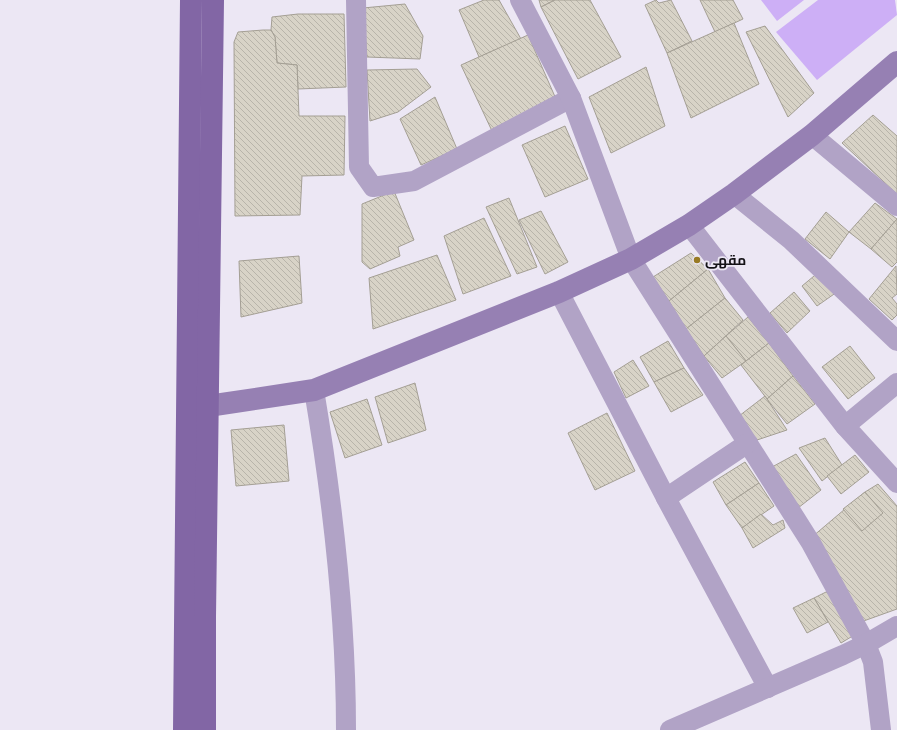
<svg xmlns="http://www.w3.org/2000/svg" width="897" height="730" font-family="'Work Sans',Cairo,sans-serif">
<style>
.grass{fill:#cdaff6}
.building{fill:url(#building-back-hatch);stroke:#a49f94}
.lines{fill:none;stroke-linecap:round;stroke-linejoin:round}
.street{stroke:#b1a3c6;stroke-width:20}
.secondary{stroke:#9680b3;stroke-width:22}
.primary{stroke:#8266a5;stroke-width:22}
.poi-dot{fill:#987b24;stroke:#ece7f4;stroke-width:1.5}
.labels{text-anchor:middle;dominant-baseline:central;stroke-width:3.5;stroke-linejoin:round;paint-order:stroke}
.poi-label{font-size:14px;font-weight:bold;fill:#141216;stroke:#ece7f4;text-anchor:start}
</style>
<defs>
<pattern id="building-back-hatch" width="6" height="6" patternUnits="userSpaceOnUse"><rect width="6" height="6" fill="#d8d3c7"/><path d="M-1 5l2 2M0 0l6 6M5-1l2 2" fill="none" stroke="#b8b4aa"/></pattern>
</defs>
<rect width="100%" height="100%" fill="#ece7f4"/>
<g class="grass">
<polygon points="761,0 804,0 777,21"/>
<polygon points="818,0 895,0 897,15 817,80 776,32"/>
</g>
<g class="building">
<polygon points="484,0 499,0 521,39 479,57 459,10"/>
<polygon points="539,0 555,0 541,7"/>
<polygon points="555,0 590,0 621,57 578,79 541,7"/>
<polygon points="656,0 659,3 671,0 692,41 667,53 645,5"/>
<polygon points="700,0 733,0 743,19 715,32"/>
<polygon points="405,4 423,36 420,59 367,57 363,8"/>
<polygon points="298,14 344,14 346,87 298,89 297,65 277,63 275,37 271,30 272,17"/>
<polygon points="734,23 759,84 691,118 667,53"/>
<polygon points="765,26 814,93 788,117 746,32"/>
<polygon points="263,30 271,30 275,37 277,63 297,65 299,116 345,116 344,175 302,176 300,215 235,216 234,42 238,32"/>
<polygon points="528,35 556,99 492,131 461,65"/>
<polygon points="646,67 665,126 611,153 589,97"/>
<polygon points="417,69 431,87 398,112 370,121 367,70"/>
<polygon points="435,97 457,149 421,165 400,119"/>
<polygon points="873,115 897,136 897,194 842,143"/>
<polygon points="565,126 588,179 545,197 522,145"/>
<polygon points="394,191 414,240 398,247 400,256 370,269 362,262 362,204"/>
<polygon points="509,198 537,267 517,274 486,207"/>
<polygon points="875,203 897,219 871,249 849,232"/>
<polygon points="541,211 568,262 545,274 519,220"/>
<polygon points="826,212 849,232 830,259 805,239"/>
<polygon points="484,218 511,276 463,294 444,236"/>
<polygon points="897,219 897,262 892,267 871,249"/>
<polygon points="691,253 708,269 669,301 653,277"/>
<polygon points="437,255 456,300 373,329 369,278"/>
<polygon points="299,256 302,303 241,317 239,261"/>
<polygon points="896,266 897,294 892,298 897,304 897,315 892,320 869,299"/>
<polygon points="708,269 725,298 686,329 669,301"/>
<polygon points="820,271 837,292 817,306 802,286"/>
<polygon points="794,292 810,311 787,333 770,313"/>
<polygon points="725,298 743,320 704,356 686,329"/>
<polygon points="748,317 769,343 746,361 726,336"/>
<polygon points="726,336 746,361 722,378 704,356"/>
<polygon points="668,341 684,368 654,382 640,357"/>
<polygon points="769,343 793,376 767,399 741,365"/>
<polygon points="850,346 875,378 848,399 822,367"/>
<polygon points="633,360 649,386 626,398 614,372"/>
<polygon points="684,368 703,395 671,412 654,382"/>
<polygon points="793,376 815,404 787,424 767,399"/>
<polygon points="415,383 426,430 388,443 375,397"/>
<polygon points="765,396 787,430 754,441 739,416"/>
<polygon points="367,399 382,445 345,458 330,412"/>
<polygon points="607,413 635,471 595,490 568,433"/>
<polygon points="284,425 289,481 236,486 231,430"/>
<polygon points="825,438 842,465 822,481 799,448"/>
<polygon points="796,454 821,490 798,508 772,467"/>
<polygon points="855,455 869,472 841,494 827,476"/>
<polygon points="745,462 759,483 726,505 713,482"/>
<polygon points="759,483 774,506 742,528 726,505"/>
<polygon points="878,484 897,506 897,609 858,623 812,537 865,492"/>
<polygon points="865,492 883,513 862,531 843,509"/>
<polygon points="761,514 773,525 783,520 785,528 753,548 742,528"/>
<polygon points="832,589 856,634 841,643 814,598"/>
<polygon points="814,598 828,622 807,633 793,608"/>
</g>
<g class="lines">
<g class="street">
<polyline points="356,0 359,167 373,187 414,181 571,98"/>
<polyline points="520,0 571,98 631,259 811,543 866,644 873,662 881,730"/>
<polyline points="812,135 897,206"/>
<polyline points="734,194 791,240 897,341"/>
<polyline points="689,225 845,426"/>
<polyline points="559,292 666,498 768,688"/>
<polyline points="897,383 845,426 897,483"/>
<path d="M314,390C333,503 346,616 346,730"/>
<polyline points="666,498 748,443"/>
<polyline points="670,730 843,655 866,644 897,626"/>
</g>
<polyline class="secondary" points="188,405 208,406 314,390 559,292 631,259 689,225 734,194 812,135 897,62"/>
<g class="primary">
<polyline points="184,730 191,0"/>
<polyline points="205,730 205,617 213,0"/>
</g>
</g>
<circle class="poi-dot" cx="697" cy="260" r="4"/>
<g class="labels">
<g class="poi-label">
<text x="705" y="260">مقهى</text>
</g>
</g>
</svg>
